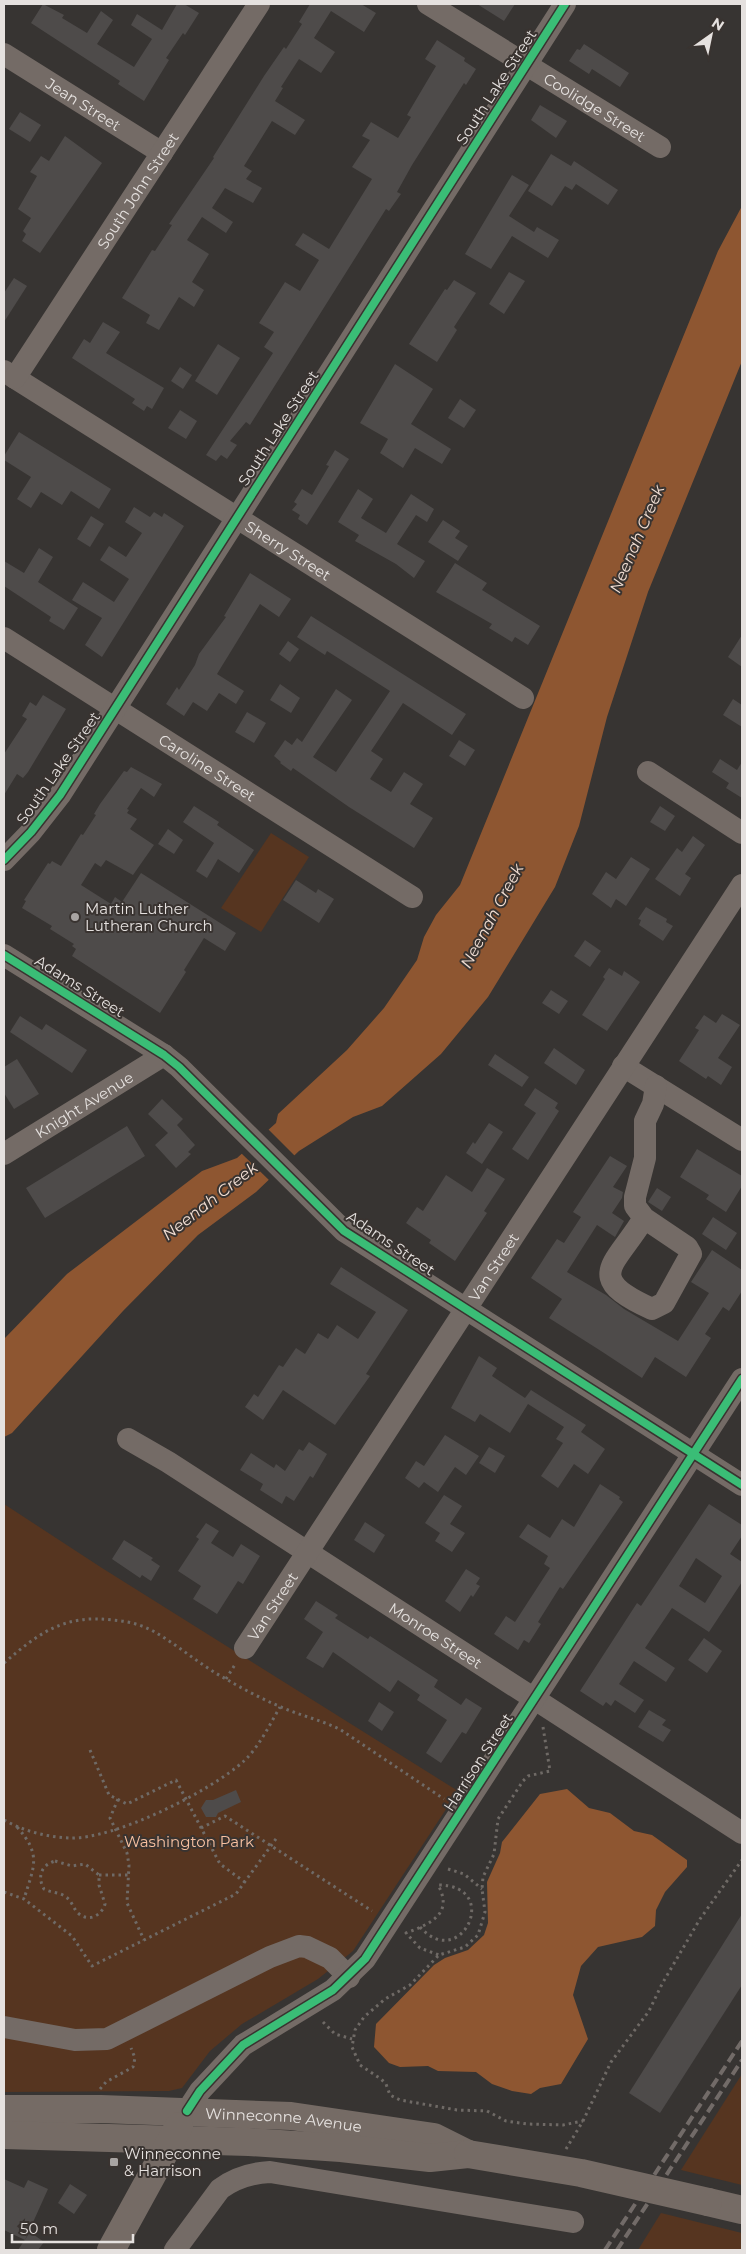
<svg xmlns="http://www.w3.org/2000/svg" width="746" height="2254" font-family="Montserrat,sans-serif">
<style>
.green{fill:#563520}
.water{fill:#8e5631}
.pier{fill:#373432}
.building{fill:#4e4b4a;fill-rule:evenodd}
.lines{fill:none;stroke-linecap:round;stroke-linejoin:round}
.path{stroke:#6f6a66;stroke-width:3;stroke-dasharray:2.5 4;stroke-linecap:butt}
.minor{stroke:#746b66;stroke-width:22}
.major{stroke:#756b65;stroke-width:28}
.rail{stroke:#726b68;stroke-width:4;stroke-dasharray:10 5;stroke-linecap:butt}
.major-bridge{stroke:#756b65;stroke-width:28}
.cycleway-casing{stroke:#393330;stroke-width:11}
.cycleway{stroke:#3abd76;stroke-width:8}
.poi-dot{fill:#a8a4a2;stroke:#393330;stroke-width:2}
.labels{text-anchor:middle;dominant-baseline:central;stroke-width:4;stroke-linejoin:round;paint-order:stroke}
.street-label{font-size:15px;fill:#e5e1df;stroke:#393330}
.poi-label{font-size:15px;fill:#e5e1df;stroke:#393330;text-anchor:start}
.park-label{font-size:15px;fill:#f8c1a1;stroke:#393330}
.water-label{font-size:16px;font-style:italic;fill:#f3e0d5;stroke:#393330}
</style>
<rect width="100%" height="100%" fill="#373432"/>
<g class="green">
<polygon points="271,833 309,857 261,932 221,908"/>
<polygon points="4,1504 102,1568 458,1791 353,1951 318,1979 242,2024 210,2051 182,2088 169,2091 4,2092"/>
<polygon points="742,2074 742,2185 681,2170"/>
<polygon points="661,2213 742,2233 742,2250 638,2250"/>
</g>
<g class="water">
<polygon points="742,206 742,361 648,592 607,717 579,826 555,887 488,997 441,1054 382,1106 353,1117 299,1151 256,1192 198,1235 123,1311 12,1433 4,1437 4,1339 67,1274 202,1171 237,1158 276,1123 278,1114 347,1050 384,1008 417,960 424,937 436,915 460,885 718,251"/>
<polygon points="567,1789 589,1808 610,1813 634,1831 652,1835 687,1860 687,1867 665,1892 656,1910 655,1926 642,1937 598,1947 581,1966 573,1995 588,2039 561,2084 540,2088 531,2094 512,2091 492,2084 476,2072 438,2071 428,2066 400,2067 389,2063 374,2047 376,2024 434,1965 445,1958 468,1950 484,1935 488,1923 487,1882 500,1853 502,1842 540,1794"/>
</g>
<polygon class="pier" points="267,1128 296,1157 271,1182 241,1153"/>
<g class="building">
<polygon points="43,4 64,15 62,18 87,33 101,11 113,20 97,44 134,67 152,39 131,25 137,14 162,30 177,4 184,4 199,13 185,35 183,33 166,58 169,60 144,101 118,84 120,81 31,23"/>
<polygon points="310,4 361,4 376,13 364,32 331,11 314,38 335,52 321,73 299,59 281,87 283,88 275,101 305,120 295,135 272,121 244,166 252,171 246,179 262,188 253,203 225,188 212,208 233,222 226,233 202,217 187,240 209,254 192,282 204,290 194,307 179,297 159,330 146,323 150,315 122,298 152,250 155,251 172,225 169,224 214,158 213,157 264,76 284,47 286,49 302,24 299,22"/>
<polygon points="477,4 515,4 504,21"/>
<polygon points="437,40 465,58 464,61 476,69 466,85 464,83 412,165 397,192 401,194 389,211 386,209 250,425 246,422 230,441 237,445 227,459 221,455 216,461 206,455 273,353 264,347 274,332 259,323 285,282 300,291 319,260 295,245 303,233 329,249 372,179 352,167 370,140 362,136 371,122 398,138 411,117 407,115 436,66 425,59"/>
<polygon points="584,44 629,73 620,87 592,69 589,74 569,61 577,49 580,50"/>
<polygon points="540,105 567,121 556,138 531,120"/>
<polygon points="20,112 41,125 30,142 9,129"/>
<polygon points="65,136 102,163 40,253 22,241 26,234 23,231 31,218 18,209 37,176 30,172 41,156 49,161"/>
<polygon points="551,154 571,166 574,161 618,190 608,205 576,184 572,190 565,186 552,206 528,191"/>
<polygon points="512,175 529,185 509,216 534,232 537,227 559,240 548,258 512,236 491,269 465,254"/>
<polygon points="509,272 525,281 504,314 489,304"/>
<polygon points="14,278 27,286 4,322 4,293"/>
<polygon points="454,280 476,293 454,327 457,330 437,362 409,344 445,289 447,290"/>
<polygon points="103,322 120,332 106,353 164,388 152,409 147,406 144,411 132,403 135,399 72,358 84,339 90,343"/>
<polygon points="218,344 240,358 217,395 195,381"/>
<polygon points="395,364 433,389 411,424 451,449 442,464 415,448 403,468 380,453 388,439 360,423"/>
<polygon points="180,367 192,375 183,389 171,381"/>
<polygon points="460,399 476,410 464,428 448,418"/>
<polygon points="180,410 197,421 186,439 168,428"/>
<polygon points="19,432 111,489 99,509 71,491 62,505 41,492 31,508 17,499 31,477 4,460 4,456"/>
<polygon points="335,450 349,459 307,525 298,519 300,515 292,510 297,504 294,502 302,489 312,495 329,466 326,465"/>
<polygon points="358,489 373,499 361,518 386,533 411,494 434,509 427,522 416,515 397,544 425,561 414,578 396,564 355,541 359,535 338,522"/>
<polygon points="134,507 150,517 154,512 162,517 164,513 184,526 102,657 85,645 102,618 72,600 83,582 114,602 129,579 100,560 109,546 126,557 142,533 125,522"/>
<polygon points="91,516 104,524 90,547 77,539"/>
<polygon points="443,520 460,531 455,538 468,546 458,561 428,542"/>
<polygon points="39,548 53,557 38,582 78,608 64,630 49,621 51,617 4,586 4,561 24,573"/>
<polygon points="455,563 487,583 482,590 540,626 528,645 515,637 512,642 489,628 492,624 436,592"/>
<polygon points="250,573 291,599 279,617 260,604 217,674 244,691 236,704 219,693 207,711 193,702 184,716 166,704 177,687 179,690 195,665 199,654 226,617 224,616"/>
<polygon points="311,616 466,714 452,735 403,703 371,751 383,759 370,779 391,792 404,772 423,784 410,804 433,818 414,848 349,807 293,768 291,771 280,763 281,762 274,756 285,740 292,745 297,738 302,742 336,689 352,700 313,757 336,772 390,691 327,651 325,655 297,637"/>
<polygon points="742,635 742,667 728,657"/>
<polygon points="288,641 299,649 290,662 279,654"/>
<polygon points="280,684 300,698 291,713 270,700"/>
<polygon points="43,695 66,709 28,772 23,778 17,774 4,795 4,754 27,719 22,716 30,702 36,706"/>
<polygon points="733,699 742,705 742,727 723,715"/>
<polygon points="247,712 266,723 254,743 235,732"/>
<polygon points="459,740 475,750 465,766 449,756"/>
<polygon points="720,759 737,770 742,762 742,798 726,788 729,783 712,772"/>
<polygon points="131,767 162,784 154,797 141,788 127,809 129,810 127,813 137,819 130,829 154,845 133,875 106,860 101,867 95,863 81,885 111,904 115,897 122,902 141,873 236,933 225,951 204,938 184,970 186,972 160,1013 72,956 76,949 72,946 74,944 50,929 52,926 22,908 26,901 24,900 48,863 50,864 52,861 61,866 81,834 83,835 96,815 94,814 100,804 124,771 127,772"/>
<polygon points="194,806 219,822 217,825 254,850 239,873 218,859 207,878 196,871 214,843 183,822"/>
<polygon points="660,806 675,816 665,831 650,822"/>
<polygon points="168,829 183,840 174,854 158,844"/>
<polygon points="693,836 705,845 685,874 691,878 680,896 655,879 677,848 682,852"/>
<polygon points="631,857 650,869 626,906 616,899 611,908 592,894 606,872 616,879"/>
<polygon points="296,880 316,893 318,889 334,899 319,923 283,900"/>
<polygon points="646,907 667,919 666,922 673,926 663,941 639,925 641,920 638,919"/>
<polygon points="585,940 601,951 590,967 574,956"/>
<polygon points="609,968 622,976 624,971 640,982 607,1031 582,1015 605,979 603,977"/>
<polygon points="551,990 568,1001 559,1014 542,1003"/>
<polygon points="722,1014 740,1025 718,1058 732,1067 721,1085 708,1076 706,1079 679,1061 699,1030 695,1028 704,1015 716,1023"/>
<polygon points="20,1016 42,1030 46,1024 87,1050 72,1073 10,1032"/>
<polygon points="554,1048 585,1070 576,1085 544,1063"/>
<polygon points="495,1054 529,1077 522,1087 488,1065"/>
<polygon points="17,1059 39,1094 14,1109 4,1093 4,1067"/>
<polygon points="535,1088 558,1103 555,1108 559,1111 528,1160 512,1149 536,1113 524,1105"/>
<polygon points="162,1099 183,1119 177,1125 195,1145 188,1152 191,1154 176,1168 155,1145 168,1133 148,1114"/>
<polygon points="489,1123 503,1132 482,1164 466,1153 473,1142 475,1144"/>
<polygon points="127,1126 145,1156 45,1218 26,1188"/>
<polygon points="697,1149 742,1176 742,1186 726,1212 706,1199 709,1195 680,1177"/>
<polygon points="610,1156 627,1166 613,1187 623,1192 622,1198 612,1213 624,1221 615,1237 597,1225 567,1272 606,1295 624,1309 678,1341 709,1293 691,1282 712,1250 742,1270 742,1291 729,1311 723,1307 705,1334 711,1338 686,1377 655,1357 642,1378 601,1351 549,1318 562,1299 531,1278 557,1239 564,1243 581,1217 573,1212"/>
<polygon points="487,1168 505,1179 484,1211 487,1213 455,1261 429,1243 431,1240 406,1223 417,1207 423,1211 446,1175 472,1192"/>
<polygon points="657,1188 671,1197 662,1211 648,1202"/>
<polygon points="713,1217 737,1233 726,1250 702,1234"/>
<polygon points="341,1267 408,1310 366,1374 370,1376 335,1425 283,1390 263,1420 245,1407 254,1394 258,1397 279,1365 283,1367 296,1348 305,1354 318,1333 328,1339 337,1325 358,1339 376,1312 330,1284"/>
<polygon points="479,1356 497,1368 492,1376 525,1398 531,1390 586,1425 581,1432 605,1449 588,1474 574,1464 558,1488 541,1476 563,1443 556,1439 564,1427 528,1404 510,1433 480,1414 475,1422 451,1408"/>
<polygon points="445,1435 479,1456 466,1475 455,1467 438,1492 424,1482 419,1488 405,1478 416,1461 424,1466"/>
<polygon points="309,1442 327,1454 313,1478 310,1476 294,1501 286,1496 282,1504 260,1490 263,1484 240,1470 251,1453 274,1468 276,1464 285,1471 299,1449 303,1451"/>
<polygon points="489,1447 505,1456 495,1473 479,1463"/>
<polygon points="600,1484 620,1497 619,1499 623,1502 563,1589 560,1587 538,1622 541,1624 529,1643 524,1640 518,1650 494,1634 506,1616 515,1622 550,1568 544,1564 548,1556 519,1537 528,1524 550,1538 562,1519 574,1527"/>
<polygon points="444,1495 462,1506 450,1524 465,1533 452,1552 435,1541 440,1533 425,1523"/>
<path d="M709,1504L742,1525V1536L730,1554L742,1562V1582L709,1632L672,1608L645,1648L675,1668L666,1682L634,1661L619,1684L644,1700L635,1713L615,1700L611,1706L606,1702L603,1706L580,1691L637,1603L641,1606ZM696,1558L722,1576L705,1603L679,1586Z"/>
<polygon points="365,1522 385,1535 374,1553 354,1540"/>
<polygon points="206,1523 219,1531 211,1543 233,1557 241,1544 260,1556 243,1584 238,1581 217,1614 193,1599 201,1586 178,1571 199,1539 196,1537"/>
<polygon points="124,1540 153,1558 151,1560 160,1566 151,1581 142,1575 140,1578 112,1559"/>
<polygon points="466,1569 480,1578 476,1584 480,1586 473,1597 471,1595 460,1612 445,1601"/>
<polygon points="316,1601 338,1615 335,1618 368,1639 370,1636 438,1680 434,1687 461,1705 466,1698 482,1708 466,1734 462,1732 441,1763 426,1753 447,1720 417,1700 420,1695 398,1680 390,1692 333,1652 323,1668 306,1658 323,1632 304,1619"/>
<polygon points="704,1638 722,1651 707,1673 688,1660"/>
<polygon points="379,1702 394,1712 382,1731 368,1721"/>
<polygon points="649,1710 666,1720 662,1725 671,1730 663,1742 638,1727"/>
<polygon points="236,1790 241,1802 218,1813 216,1817 206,1817 201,1808 206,1800 213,1800"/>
<polygon points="742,1914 742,1985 660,2113 629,2093"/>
<polygon points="4,2179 24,2188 28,2180 48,2189 25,2240 4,2230"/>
<polygon points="70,2184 87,2195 74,2214 58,2203"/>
<polygon points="30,2232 44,2242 38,2250 18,2250"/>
</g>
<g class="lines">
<g class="path">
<path d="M4,1663C39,1633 64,1614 113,1620C126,1621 140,1624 153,1631C178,1645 200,1665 226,1679C243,1689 262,1699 281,1707C301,1716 322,1720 341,1730L444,1799"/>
<polyline points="226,1679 236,1663"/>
<polyline points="543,1727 550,1771 528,1776 523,1781 498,1819 494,1854 483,1877 482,1889 485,1912 478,1935 465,1947 439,1955 410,1985 385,1999 364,2017 355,2030 352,2047 360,2065 381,2079 386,2084 390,2095 400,2100 457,2110 487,2111 506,2121 527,2124 563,2125 583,2121"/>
<polyline points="90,1750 109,1795 127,1804 176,1780 220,1864 246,1883"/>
<polyline points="118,1799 110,1818 127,1853 129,1865 127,1903 144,1940"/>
<path d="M4,1820C24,1831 46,1837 69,1838C114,1840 211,1791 244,1761C259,1747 270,1724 280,1707"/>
<path d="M17,1827C42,1855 34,1866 24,1899"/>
<polyline points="201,1828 225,1816 372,1911"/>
<path d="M55,1861L72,1866L85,1864L99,1875V1885L105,1904C102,1915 89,1923 78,1913C73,1908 72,1901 66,1897C60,1892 51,1893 44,1889C37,1877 41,1865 55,1861Z"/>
<polyline points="448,1869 464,1874 482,1889"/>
<polyline points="99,1875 129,1875"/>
<polyline points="4,1892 24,1899 72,1936 92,1966 236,1894 278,1836"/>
<path d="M420,1927C461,1973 503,1885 438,1885C454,1914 430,1924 406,1933L420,1948L439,1955"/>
<polyline points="323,2022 335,2034 352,2039"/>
<polyline points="100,2089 106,2082 133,2067 135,2058 131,2048"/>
<polyline points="566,2149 583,2121 611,2062 649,2011 662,1984 700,1919 742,1860"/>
</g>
<g class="minor">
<path id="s1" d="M428,4L660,147"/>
<path id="s2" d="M4,54L162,153"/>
<path id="s3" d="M4,371L523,698"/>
<path id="s4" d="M15,378L259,4"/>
<path id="s5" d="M4,638L412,897"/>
<polyline points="648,772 742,833"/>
<polyline points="4,860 31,832 60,795 565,4"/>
<polyline points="4,955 164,1055 179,1067 344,1231 742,1485"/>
<polyline points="623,1066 742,1140"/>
<path id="s6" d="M4,1154L164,1055"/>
<path d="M644,1218L687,1247L691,1254L664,1303L652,1309C582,1277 615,1266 644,1218L635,1206V1197L645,1158V1121L653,1104L656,1086"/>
<path id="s7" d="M128,1439L168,1462L742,1833"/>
<path id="s8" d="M245,1648L742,885"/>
<polyline points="4,2027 75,2040 107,2039 270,1957 299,1946 307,1947 330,1958 349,1977"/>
<polyline points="187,2111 200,2091 243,2045 333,1990 365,1959 742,1379"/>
<path d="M175,2250L220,2189C235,2178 251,2173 270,2172L573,2222"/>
</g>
<g class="major">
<path id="s9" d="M4,2109H101L291,2116L434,2137L468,2154"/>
<polyline points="4,2135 249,2142 341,2148 430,2158 468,2154"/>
<polyline points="708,2202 742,2210"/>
<polyline points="111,2250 179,2126"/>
</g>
<g class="rail">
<polyline points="605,2250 742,2041"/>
<polyline points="617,2250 742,2060"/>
</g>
<polyline class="major-bridge" points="468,2154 581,2173 708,2202"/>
<g class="cycleway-casing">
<g id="cycleway">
<polyline points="4,860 31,832 60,795 565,4"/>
<polyline points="4,955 164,1055 179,1067 344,1231 742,1485"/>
<polyline points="187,2111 200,2091 243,2045 333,1990 365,1959 742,1379"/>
</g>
</g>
<use href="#cycleway" class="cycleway"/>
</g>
<g class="poi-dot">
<circle cx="75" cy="917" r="5"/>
<rect x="109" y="2157" width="10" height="10" rx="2.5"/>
</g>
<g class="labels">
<g class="street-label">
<text transform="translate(496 87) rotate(-57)">South Lake Street</text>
<text stroke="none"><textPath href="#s2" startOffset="94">Jean Street</textPath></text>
<text stroke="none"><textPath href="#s1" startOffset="196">Coolidge Street</textPath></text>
<text stroke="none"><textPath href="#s4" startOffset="224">South John Street</textPath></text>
<text transform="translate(278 428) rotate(-57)">South Lake Street</text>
<text stroke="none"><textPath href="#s3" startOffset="336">Sherry Street</textPath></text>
<text stroke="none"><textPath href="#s5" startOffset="241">Caroline Street</textPath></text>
<text transform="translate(58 768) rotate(-55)">South Lake Street</text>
<text transform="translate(80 986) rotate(32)">Adams Street</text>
<text stroke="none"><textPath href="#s6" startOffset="94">Knight Avenue</textPath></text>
<text transform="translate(391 1243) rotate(34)">Adams Street</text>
<text stroke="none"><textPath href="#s8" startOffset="455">Van Street</textPath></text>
<text stroke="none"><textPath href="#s8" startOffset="50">Van Street</textPath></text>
<text stroke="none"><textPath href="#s7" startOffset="365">Monroe Street</textPath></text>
<text transform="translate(478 1762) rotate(-57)">Harrison Street</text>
<text stroke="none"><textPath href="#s9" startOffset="280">Winneconne Avenue</textPath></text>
</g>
<g class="poi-label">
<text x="85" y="908">Martin Luther<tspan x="85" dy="17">Lutheran Church</tspan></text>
<text x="124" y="2153">Winneconne<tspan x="124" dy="17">&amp; Harrison</tspan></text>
</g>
<g class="park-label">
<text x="189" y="1841">Washington Park</text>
</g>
<g class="water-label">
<text transform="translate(637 539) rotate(-67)">Neenah Creek</text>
<text transform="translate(492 916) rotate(-62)">Neenah Creek</text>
<text transform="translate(210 1201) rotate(-38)">Neenah Creek</text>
</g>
</g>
<rect width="746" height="2254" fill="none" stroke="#e5e1df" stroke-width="10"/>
<g transform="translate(711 35) rotate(33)" stroke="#393330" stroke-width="4" paint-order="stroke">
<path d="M0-4L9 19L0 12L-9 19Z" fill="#e5e1df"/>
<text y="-8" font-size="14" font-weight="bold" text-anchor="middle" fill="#e5e1df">N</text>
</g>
<path d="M12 2234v8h121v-8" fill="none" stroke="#e5e1df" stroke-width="2.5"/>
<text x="20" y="2234" font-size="15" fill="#e5e1df" stroke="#393330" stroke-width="4" paint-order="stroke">50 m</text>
</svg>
